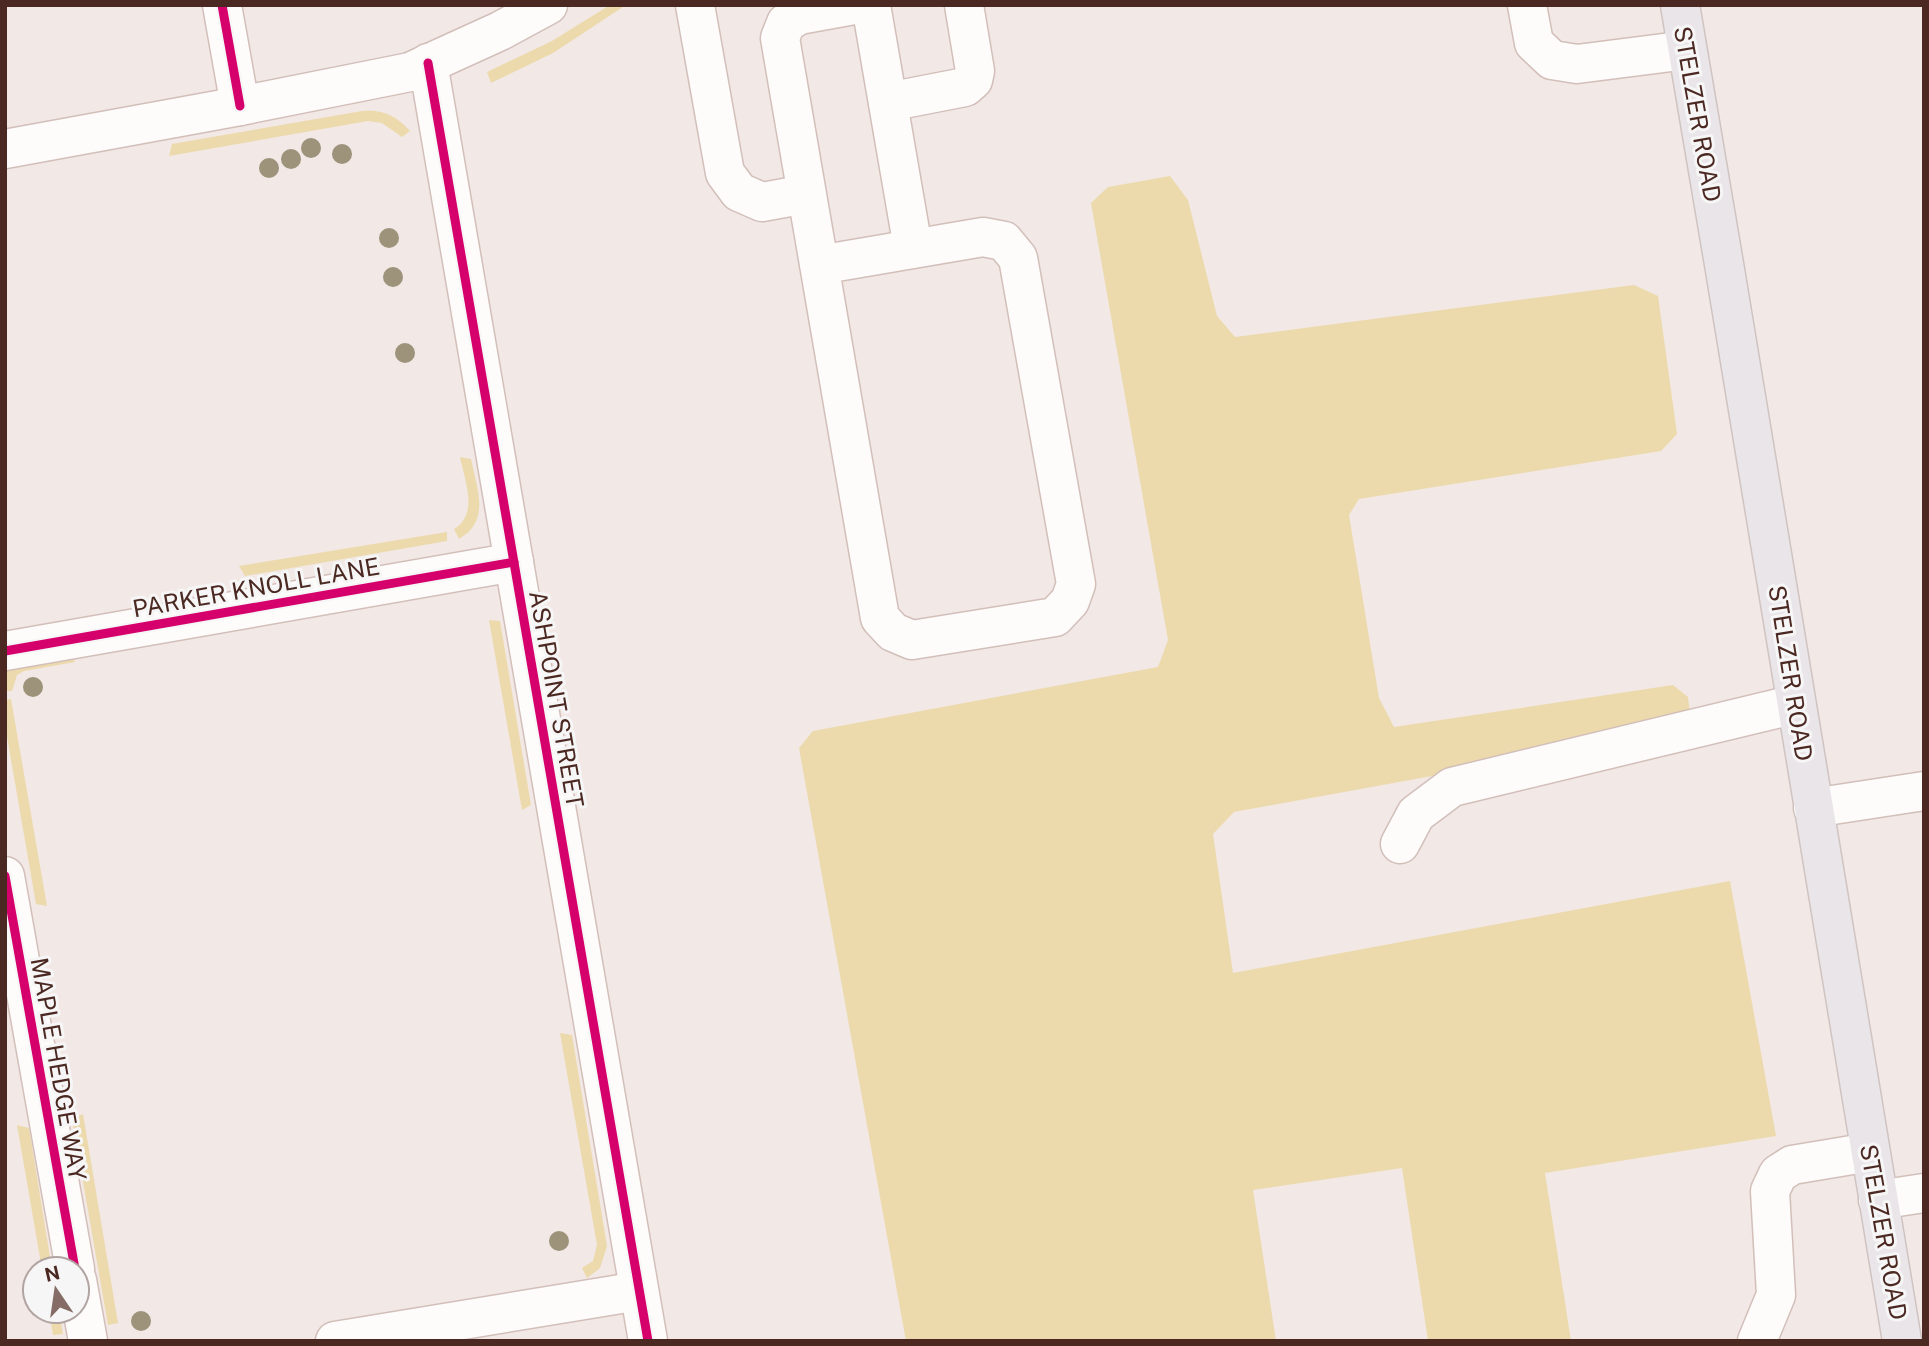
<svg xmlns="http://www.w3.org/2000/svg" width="1929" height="1346" font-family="'Public Sans',sans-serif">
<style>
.green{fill:#ecdaac}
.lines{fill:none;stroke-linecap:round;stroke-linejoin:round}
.minor-casing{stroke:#d3bfba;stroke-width:41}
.major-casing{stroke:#cfc4c1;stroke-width:41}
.minor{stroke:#fdfcfb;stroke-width:38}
.major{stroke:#eae5e8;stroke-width:38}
.cycleway-casing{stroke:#f6f6f6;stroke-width:13}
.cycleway{stroke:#d6006c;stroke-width:9}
.tree{fill:#9d927a}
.labels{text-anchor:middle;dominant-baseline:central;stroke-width:6;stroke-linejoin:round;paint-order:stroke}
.street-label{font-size:24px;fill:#4b2922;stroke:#f6f6f6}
</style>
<rect width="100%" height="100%" fill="#f2e8e5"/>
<g class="green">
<polygon points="610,5 626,5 553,53 491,83 487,72 552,41"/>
<path d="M362,111C382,109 396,115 410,131L402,137L382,123L368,121L169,156L172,144Z"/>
<polygon points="1170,176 1188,200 1217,316 1235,337 1634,285 1658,296 1677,434 1661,451 1359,499 1349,515 1379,698 1394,727 1673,685 1688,697 1691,722 1674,732 1234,812 1213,834 1233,973 1730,881 1776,1136 1545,1173 1571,1341 1428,1341 1402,1168 1253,1190 1276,1341 906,1341 799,748 813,731 1158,667 1168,640 1091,203 1108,187"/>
<path d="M460,457L471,459C477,489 491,521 459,539L454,529C479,514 465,482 460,457Z"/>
<polygon points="447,532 447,541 245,576 239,566"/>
<polygon points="489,620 500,621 531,805 522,810"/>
<polygon points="68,652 75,662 24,671 17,675 12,691 5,691 5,673 8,668"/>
<polygon points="11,699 47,906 36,904 5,725 5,700"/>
<polygon points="560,1033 572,1035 607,1246 600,1268 587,1278 582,1268 593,1261 597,1245"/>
<polygon points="83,1114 118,1323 108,1325 72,1119"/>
<polygon points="17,1125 29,1128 52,1269 42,1269"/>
<polygon points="49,1311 59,1311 63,1334 53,1335"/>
</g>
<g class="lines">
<g class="minor-casing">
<g id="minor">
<polyline points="222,5 240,106"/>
<polyline points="695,5 725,173 739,192 762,202 806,194"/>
<polyline points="871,5 913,248"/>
<polyline points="1527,5 1534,43 1552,60 1577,64 1687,50"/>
<polyline points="428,63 648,1341"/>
<polyline points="888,102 965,87 973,80 975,71 964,5"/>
<polyline points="5,149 240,106 410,72 500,31 548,5"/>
<polyline points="819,265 983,237 1004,241 1018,258 1076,584 1070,601 1055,617 912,640 893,632 880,618 780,38 786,23 799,15 854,5"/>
<polyline points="5,651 514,562"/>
<polyline points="1813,808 1924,791"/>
<polyline points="1400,844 1416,814 1452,787 1796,704"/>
<polyline points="5,876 75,1269"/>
<polyline points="1878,1200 1924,1193"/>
<polyline points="77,1280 88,1341"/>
<polyline points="335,1341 639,1291"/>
<polyline points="1757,1341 1776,1295 1770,1191 1778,1174 1792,1165 1870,1152"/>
</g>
</g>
<g class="major-casing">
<polyline id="major" points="1680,5 1725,270 1902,1341"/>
</g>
<use href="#minor" class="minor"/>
<use href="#major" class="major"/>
<g class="cycleway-casing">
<g id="cycleway">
<polyline points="222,5 240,106"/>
<polyline points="428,63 648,1341"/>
<polyline points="5,651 514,562"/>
<polyline points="5,876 75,1269"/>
</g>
</g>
<use href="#cycleway" class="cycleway"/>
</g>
<g class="tree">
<circle cx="311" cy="148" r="10"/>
<circle cx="342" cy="154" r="10"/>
<circle cx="291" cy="159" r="10"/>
<circle cx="269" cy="168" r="10"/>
<circle cx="389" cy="238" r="10"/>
<circle cx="393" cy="277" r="10"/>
<circle cx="405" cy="353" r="10"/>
<circle cx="33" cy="687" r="10"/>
<circle cx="559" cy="1241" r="10"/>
<circle cx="141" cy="1321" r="10"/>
</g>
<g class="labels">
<g class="street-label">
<text transform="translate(1698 114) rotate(80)">STELZER ROAD</text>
<text transform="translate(256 587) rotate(-10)">PARKER KNOLL LANE</text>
<text transform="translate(1791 673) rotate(81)">STELZER ROAD</text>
<text transform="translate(557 699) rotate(80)">ASHPOINT STREET</text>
<text transform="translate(59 1069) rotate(80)">MAPLE HEDGE WAY</text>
<text transform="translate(1884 1232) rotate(80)">STELZER ROAD</text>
</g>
</g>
<rect width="1929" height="1346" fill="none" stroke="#4b2922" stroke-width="14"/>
<g transform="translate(56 1290) rotate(347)"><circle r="33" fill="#f6f6f6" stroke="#b2a4a1" stroke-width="2"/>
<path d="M0-5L12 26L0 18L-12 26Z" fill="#856c66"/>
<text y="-10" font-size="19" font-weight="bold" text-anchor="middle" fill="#4b2922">N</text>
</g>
</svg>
